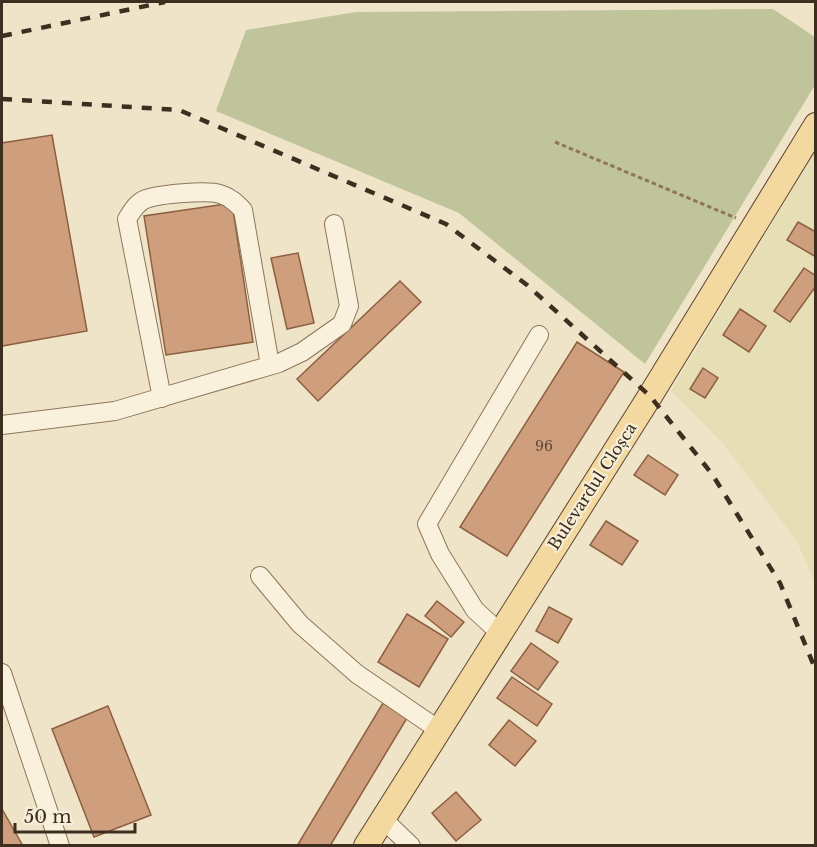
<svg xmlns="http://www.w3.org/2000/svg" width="817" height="847" font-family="'Libre Baskerville',serif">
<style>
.farmland{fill:#e6deb5}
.cemetery{fill:#bfc49a}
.building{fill:#cf9f7d;stroke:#8d5f41;stroke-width:1.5}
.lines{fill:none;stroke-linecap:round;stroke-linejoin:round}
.minor-casing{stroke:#8d765c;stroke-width:20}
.major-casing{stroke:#5b4430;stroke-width:26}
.path{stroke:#8d765c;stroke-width:3;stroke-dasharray:4.5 3;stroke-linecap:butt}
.minor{stroke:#faf1dc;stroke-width:18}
.major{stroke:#f3d9a0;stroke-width:24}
.rail{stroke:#3d2e20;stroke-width:4.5;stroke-dasharray:10 10;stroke-linecap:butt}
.labels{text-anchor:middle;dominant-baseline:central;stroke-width:4.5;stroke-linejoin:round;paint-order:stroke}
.number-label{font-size:14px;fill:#624a37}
.street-label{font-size:16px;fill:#3d2e20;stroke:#f7eed8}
</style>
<rect width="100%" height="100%" fill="#f0e4c8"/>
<polygon class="farmland" points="815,152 815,584 797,541 724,445 671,391"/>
<polygon class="cemetery" points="773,9 815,37 815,85 645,364 459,213 216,111 246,30 356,12"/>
<g class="building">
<polygon points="52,135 87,331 2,346 2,143"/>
<polygon points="232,203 253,342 166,355 144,216"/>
<polygon points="798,222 816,232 816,257 787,240"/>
<polygon points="298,253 314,323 287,329 271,258"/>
<polygon points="804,268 816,276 816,286 790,322 774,311"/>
<polygon points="400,281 421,302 318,401 297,379"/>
<polygon points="740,309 766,326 749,352 723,335"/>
<polygon points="577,342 624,372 507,556 460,527"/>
<polygon points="703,368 718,378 705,398 690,389"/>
<polygon points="648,455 678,475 665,495 634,475"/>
<polygon points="606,521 638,541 622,565 590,545"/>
<polygon points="437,601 464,622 451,637 425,616"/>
<polygon points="549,607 572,619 558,643 536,631"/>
<polygon points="407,614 448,639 419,687 378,662"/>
<polygon points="531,643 558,662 538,690 511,671"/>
<polygon points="512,677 552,704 537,726 497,698"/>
<polygon points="383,703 407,718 330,846 297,846"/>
<polygon points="108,706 151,815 94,837 52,729"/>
<polygon points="509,720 536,741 515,766 489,745"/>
<polygon points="456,792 481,820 456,841 432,813"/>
<polygon points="2,809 23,846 2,846"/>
</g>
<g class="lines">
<g class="minor-casing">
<g id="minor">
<path d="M162,398L127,219C132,211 137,202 146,199C159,194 207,190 220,194C230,197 236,203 243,210L270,365"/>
<polyline points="2,425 115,411 279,363 302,352 342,324 349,306 334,224"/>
<polyline points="260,576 300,624 357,674 439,730"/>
<polyline points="499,632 475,610 440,554 427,524 539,335"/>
<polyline points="2,673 60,846"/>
<polyline points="383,819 411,846"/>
</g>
</g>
<g class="major-casing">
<polyline id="major" points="366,846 650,396 816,125"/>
</g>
<polyline class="path" points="555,142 736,218"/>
<use href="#minor" class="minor"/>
<use href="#major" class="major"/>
<g class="rail">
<polyline points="2,36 165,2"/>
<polyline points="2,99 179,110 446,224 527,285 650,396 712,474 780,583 816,671"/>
</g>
</g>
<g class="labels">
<g class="number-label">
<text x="544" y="446">96</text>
</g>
<g class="street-label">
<text transform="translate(592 486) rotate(-57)">Bulevardul Cloșca</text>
</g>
</g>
<rect width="817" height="847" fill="none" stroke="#3d2e20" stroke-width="6"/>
<path d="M15 823v9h120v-9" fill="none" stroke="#3d2e20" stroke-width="3"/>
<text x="24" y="823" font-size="18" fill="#3d2e20" stroke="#f7eed8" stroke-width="4.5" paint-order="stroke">50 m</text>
</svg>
